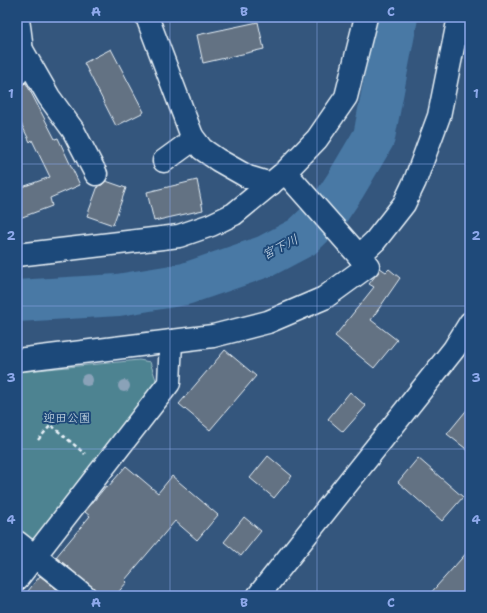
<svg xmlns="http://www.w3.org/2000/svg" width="487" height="613" font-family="'Shantell Sans','Klee One',sans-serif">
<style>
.green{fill:#4e8391;stroke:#9bbac4}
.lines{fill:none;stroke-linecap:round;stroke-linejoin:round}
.river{stroke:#4879a5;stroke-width:42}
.building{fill:#647283;stroke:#e8f1f8}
.minor-casing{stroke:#e8f1f8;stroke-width:25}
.path{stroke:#e8f1f8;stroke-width:2.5;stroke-dasharray:4 3;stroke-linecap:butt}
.minor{stroke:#1f4a7a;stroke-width:22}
.tree{fill:#8aa2b8}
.grid{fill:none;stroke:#8da8ea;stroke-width:1;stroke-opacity:0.55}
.labels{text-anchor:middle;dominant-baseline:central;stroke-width:4;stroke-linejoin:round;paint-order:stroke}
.park-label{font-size:12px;fill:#d1e0e9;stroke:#1f4a7a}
.water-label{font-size:13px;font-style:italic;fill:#d0dfec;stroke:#1f4a7a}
.neatline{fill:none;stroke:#8da8ea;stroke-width:1.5}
.grid-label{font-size:13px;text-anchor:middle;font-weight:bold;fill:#8da8ea}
</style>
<rect width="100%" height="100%" fill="#34567d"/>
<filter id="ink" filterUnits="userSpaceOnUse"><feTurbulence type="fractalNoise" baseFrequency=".025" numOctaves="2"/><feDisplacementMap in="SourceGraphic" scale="8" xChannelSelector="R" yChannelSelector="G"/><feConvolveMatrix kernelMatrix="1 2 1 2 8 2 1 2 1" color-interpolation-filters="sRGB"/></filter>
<g filter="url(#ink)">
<polygon class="green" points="139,360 150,362 156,380 154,388 40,537 30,539 17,528 17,372"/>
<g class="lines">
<polyline class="river" points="17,301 118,295 185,284 266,256 302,237 327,213 345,186 374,137 397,17"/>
</g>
<g class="building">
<polygon points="258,22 264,49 203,63 197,35"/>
<polygon points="111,49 144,112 116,126 84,63"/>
<polygon points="26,83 55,139 58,138 80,185 50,198 52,206 17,219 17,189 50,177 32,140 30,142 17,115 17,86"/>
<polygon points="197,180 203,210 154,221 147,192"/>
<polygon points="106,181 126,188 113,225 87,216 98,186 102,185"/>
<polygon points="380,268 386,272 389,269 400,278 371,320 397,340 374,368 335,336 374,287 369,284 379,271"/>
<polygon points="225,350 256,376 210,430 179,404"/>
<polygon points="350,392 366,406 343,432 328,419"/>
<polygon points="470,406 470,452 447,434"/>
<polygon points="268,456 292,476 274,498 250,478"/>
<polygon points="418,458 463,497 442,521 398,482"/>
<polygon points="126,466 158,493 172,476 218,515 197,540 175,521 125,580 127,582 115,596 103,596 56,557 90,516 85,512 106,486 108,487"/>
<polygon points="244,517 261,531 241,556 224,542"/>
<polygon points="470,549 470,584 459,596 428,596"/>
<polygon points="40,576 63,594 61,596 24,596"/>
</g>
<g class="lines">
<g class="minor-casing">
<g id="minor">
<polyline points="147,17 192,136 202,149 218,160 248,177 271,184"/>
<polyline points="22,50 49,97 73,130 96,174"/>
<path d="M17,74C24,55 21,39 18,20"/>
<polyline points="164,161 186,145 192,136"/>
<polyline points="17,255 179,236 211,225 234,214 285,172 317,139 346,97 366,17"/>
<polyline points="359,256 375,241 404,204 415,181 439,116 459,17"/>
<polyline points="17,360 213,336 268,322 324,298 368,266 285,172"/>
<polyline points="17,542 85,596"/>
<polyline points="17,579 169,383 171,341"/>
<polyline points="258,596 454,349 470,323"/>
</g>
</g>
<polyline class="path" points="38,440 51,425 85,454"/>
<use href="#minor" class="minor"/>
</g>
<g class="tree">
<circle cx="87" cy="380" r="6"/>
<circle cx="124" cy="386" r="6"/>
</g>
</g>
<path class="grid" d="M170,17V596M317,17V596M17,164H470M17,306H470M17,449H470"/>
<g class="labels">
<g class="park-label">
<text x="67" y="418">迎田公園</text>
</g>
<g class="water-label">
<text transform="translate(280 247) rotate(-27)">宮下川</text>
</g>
</g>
<rect width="487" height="613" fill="none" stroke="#1f4a7a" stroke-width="44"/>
<rect x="22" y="22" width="443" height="569" class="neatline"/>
<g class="grid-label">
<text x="96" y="16">A</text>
<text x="244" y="16">B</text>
<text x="391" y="16">C</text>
<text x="11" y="98">1</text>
<text x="476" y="98">1</text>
<text x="11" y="240">2</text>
<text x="476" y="240">2</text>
<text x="11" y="382">3</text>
<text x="476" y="382">3</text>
<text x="11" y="524">4</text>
<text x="476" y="524">4</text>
<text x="96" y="607">A</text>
<text x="244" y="607">B</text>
<text x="391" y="607">C</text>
</g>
</svg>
